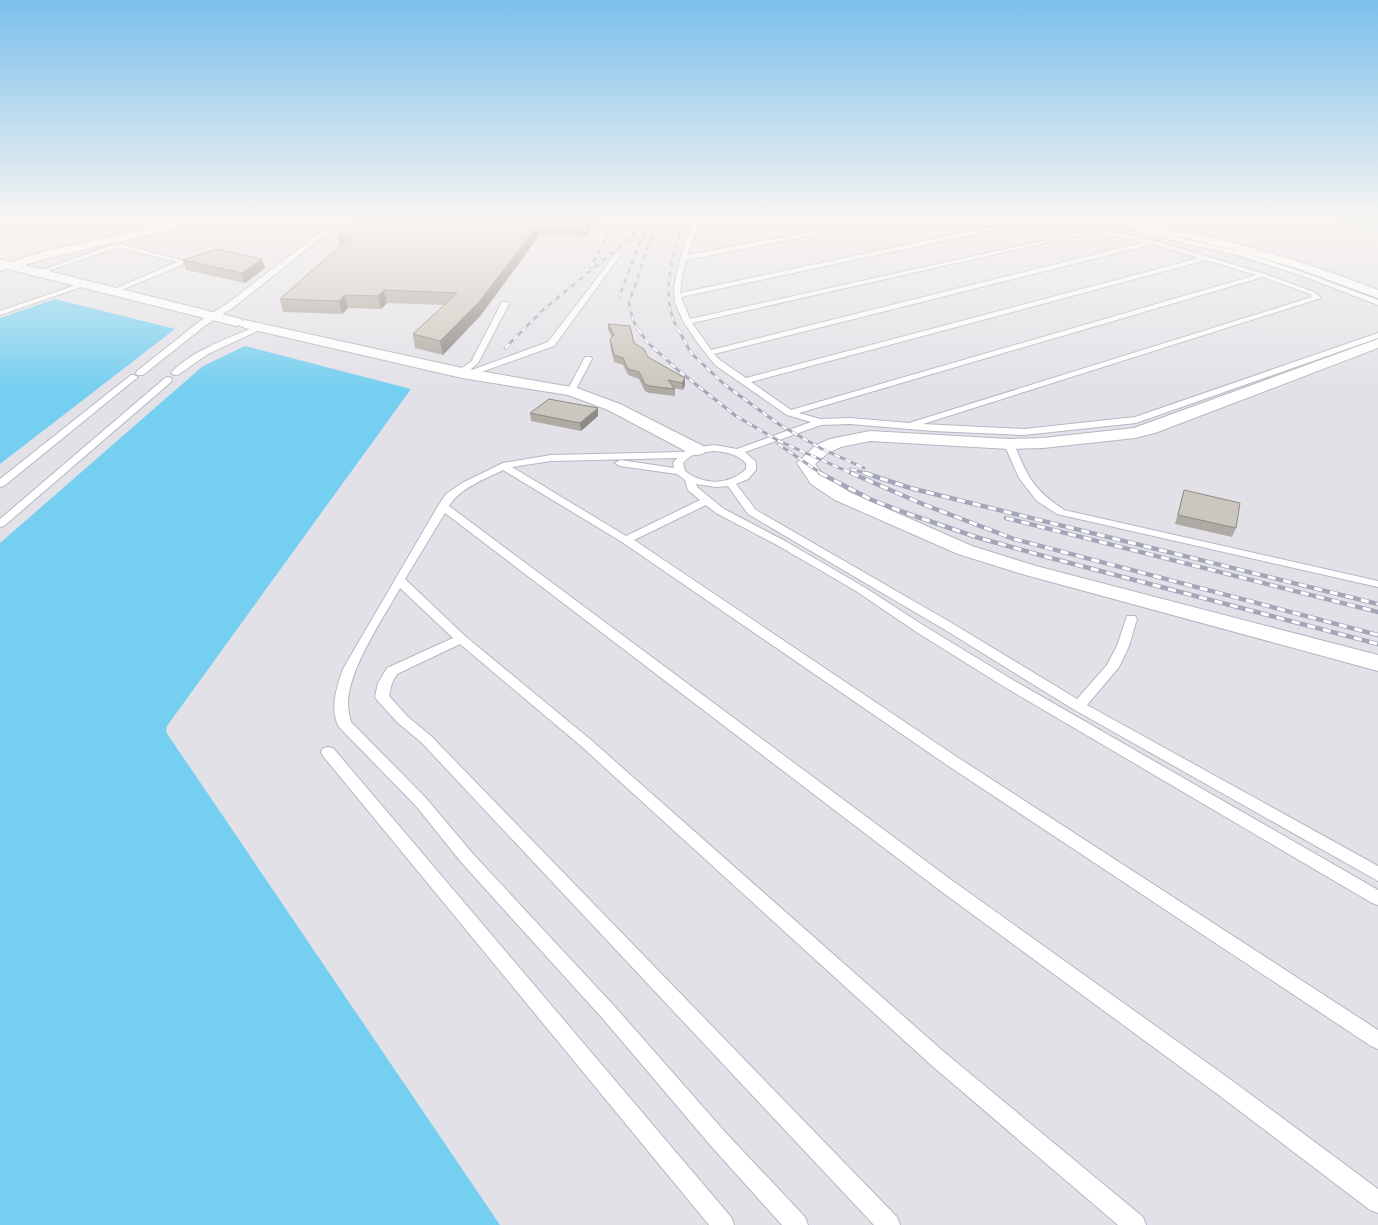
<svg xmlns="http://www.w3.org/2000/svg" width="1378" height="1225" font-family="'Open Sans',sans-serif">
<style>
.industrial{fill:#e3e1e8}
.water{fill:#75cff0}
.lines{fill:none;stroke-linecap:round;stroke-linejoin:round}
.lane-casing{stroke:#b4b7c1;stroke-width:2}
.street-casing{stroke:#b4b7c1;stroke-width:2}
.lane{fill:#fff;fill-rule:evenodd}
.street{fill:#fff;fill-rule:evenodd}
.rail-far2-casing{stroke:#a3a6b8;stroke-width:2.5}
.rail-far1-casing{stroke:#a3a6b8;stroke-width:3}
.rail-casing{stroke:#a3a6b8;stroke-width:4.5}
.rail-far2{stroke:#fff;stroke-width:1.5;stroke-dasharray:5;stroke-linecap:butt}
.rail-far1{stroke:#fff;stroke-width:2;stroke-dasharray:6;stroke-linecap:butt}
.rail{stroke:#fff;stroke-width:3;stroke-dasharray:8;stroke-linecap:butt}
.wall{fill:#afaba4}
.shaded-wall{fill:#8e8b86}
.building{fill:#cbc7bf;stroke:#8e8b86}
</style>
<rect width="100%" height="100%" fill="#efe9e1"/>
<polygon class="industrial" points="222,218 1328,218 1378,230 1378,1225 0,1225 0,270 7,271 86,250"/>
<g class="water">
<polygon points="1328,218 1378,218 1378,230"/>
<polygon points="55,299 175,329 0,464 0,318"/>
<polygon points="245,346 411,389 167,726 166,732 500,1225 0,1225 0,543 203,366"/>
</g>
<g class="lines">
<g class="lane-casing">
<g id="lane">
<polygon points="339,218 346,218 234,307 206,325 143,375 137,375 136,373 137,371 200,321 228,303"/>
<path d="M695,218H701L687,255L887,218H900L686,260L682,276L680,293L1028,219L1027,218H1039L1155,241L1265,274L1314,292L1321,298L923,424L1024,429L1135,417L1378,333V338L1136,423L1024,435L933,431L850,424L821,425L745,452L756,462V470L748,479L736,484L756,510L950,622L1077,699L1107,665L1117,646L1127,616H1135L1137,619L1129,646L1119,667L1087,705L1378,866V881L1073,709L942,628L748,514L728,486L716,487L696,484L697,487L724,509L785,541L864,587L926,627L1013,680L1378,890V905L1372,903L1003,686L918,633L856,591L777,545L716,513L706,505L634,540L957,757L1378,1030V1049L1371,1046L947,765L622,542L503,470C485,479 460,488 449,506L950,879L1234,1082L1378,1189V1213L1370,1210L1220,1096L938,889L445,513L405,579L465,636L591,740L944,1052L1143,1217L1146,1225H1118L930,1064L581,746L460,644L397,674L392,683L389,696L408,717L431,736L897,1217L900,1225H874L421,742L398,723L377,700L375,697L378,683L387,668L453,638L400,588C383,619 348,669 348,704C348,710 350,717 351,722L426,798L473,854L616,1008L725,1132L805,1217L808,1225H782L711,1146L604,1020L461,862L416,806L339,727C329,710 337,686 343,669L438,506L446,494L462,483L503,463L551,455L683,452L699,447L714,445L737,449L811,422L787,415L715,365L697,342L683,321L675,303L674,286L681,256ZM1036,221L1087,231L690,319L681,297ZM1093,232L1145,242L711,350L692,323ZM1153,244L1199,258L746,378L721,361L714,354ZM1206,260L1256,275L791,410L751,382ZM1263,277L1310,294L1312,297L909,423L850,418L820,419L799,413ZM714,451C726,452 737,454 746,463V469C729,486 703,485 685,471L683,463C691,453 702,452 714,451ZM677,458L673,463L674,468L620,460L615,463L620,466L677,474L685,480L688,490L700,500L626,536L512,467L551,461Z"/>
<polygon points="1140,229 1245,253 1305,273 1378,300 1378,305 1300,275 1240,256 1138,232 1138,230"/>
<polygon points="121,244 184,261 182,265 114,293 111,291 112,290 177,262 121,248 112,249 42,273 37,272 109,246"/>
<polygon points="619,251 622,253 554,346 470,376 464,376 463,373 460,373 459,371 460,369 471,362 502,302 508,302 509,304 478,363 469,371 548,342 617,252"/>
<polygon points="11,264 13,265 13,267 0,271 0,267"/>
<polygon points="85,282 87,283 87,285 0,315 0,311"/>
<path d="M257,326H263L264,328L208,354L178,375H175L171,373C190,351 231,337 257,326Z"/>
<polygon points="585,357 591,357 592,359 574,393 568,393 567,391"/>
<polygon points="131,375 134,375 138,377 4,486 0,487 0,479"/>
<polygon points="168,377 171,378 172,380 171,382 4,526 0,527 0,519 165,378"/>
<path d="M1009,441L1014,444C1028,478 1033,489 1064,510L1378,581V587L1057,514L1037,501L1019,478L1004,444Z"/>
<polygon points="328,747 333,748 731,1217 734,1225 709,1225 323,756 321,752 323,748"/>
</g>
</g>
<g class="street-casing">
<g id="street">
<polygon points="194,218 213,218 212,220 49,258 24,265 241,319 242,321 245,320 462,368 577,388 620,404 703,446 706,450 703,454 697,455 691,454 608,410 568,395 462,378 245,328 239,325 236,326 0,267 0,259 10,262 46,251"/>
<path d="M1091,218C1116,218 1141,223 1166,228C1239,242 1309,263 1378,290V298L1296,268L1237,251L1190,239L1096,221Z"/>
<polygon points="1378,339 1378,348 1155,433 1135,438 1043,448 1009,449 870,441 841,447 828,453 815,464 824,476 849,492 972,546 1036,566 1378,655 1378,671 1022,574 958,554 835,500 811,484 797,463 816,445 830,439 870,431 1009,439 1043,438 1134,428"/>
</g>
</g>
<use href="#lane" class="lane"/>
<use href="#street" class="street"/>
<g class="rail-far2-casing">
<g id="rail-far2">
<polyline points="591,267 616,218"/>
<polyline points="619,297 649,218"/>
<polyline points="523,330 545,308 628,240 637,230 642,218"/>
<polyline points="638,330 633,320 629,303 658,218"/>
<path d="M678,330C658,293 674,256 684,218"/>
</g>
</g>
<g class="rail-far1-casing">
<g id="rail-far1">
<polyline points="638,329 648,343 679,371 736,416 779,441 853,474"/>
<polyline points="678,329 691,353 725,385 780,425 822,449 864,468"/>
<polyline points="505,348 524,329"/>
<polyline points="778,444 822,474"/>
<polyline points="851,469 868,474"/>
</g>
</g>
<g class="rail-casing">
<g id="rail">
<polyline points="820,473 872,500 906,513 976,537 1047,557 1378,644"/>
<polyline points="851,473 925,505 1014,539 1378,635"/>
<polyline points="865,473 910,488 1378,604"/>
<polyline points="1006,518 1378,612"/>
</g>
</g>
<use href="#rail-far2" class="rail-far2"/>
<use href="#rail-far1" class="rail-far1"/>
<use href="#rail" class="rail"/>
</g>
<g class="wall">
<polygon points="357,218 597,218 587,237 539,236 481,315 443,355 415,348 413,334 444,305 387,303 381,309 348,308 342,314 283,312 280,299 340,246 338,235"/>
<polygon points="262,259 265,268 245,283 186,270 183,260"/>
<polygon points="608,324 634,343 648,357 685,378 685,385 683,390 674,388 675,389 675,396 649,393 645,391 639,379 628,375 623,365 614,362 610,345 610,339 612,337 608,330"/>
<polygon points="530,413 598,416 581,431 531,421"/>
<polygon points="1184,490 1236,528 1232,537 1175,524"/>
</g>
<g class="shaded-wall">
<polygon points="590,218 597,218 587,237 586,226"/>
<polygon points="538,225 539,236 481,315 443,355 440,341"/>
<polygon points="262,259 265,268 245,283 242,273"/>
<polygon points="384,290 387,303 381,309 378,296"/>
<polygon points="345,295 348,308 342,314 339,301"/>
<polygon points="685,378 685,385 683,390 682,383"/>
<polygon points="598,408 598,416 581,431 580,423"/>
</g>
<g class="building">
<polygon points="357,218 590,218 586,226 538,225 479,302 440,341 413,334 457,293 384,290 378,296 345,295 339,301 280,299 351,236 338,235"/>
<polygon points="216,249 262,259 242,273 183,260"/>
<polygon points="608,324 630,326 634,343 644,349 648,357 685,378 682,383 668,380 675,389 649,386 645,384 639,372 628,369 623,358 614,355 610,339 614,335"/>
<polygon points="549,399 598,408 580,423 530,413"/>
<polygon points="1184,490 1240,503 1236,528 1178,515"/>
</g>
<linearGradient id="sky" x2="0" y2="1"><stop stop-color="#7abfeb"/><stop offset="0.56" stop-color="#f8f5f2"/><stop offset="1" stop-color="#f8f5f2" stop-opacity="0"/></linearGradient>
<rect width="1378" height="390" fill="url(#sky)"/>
</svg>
